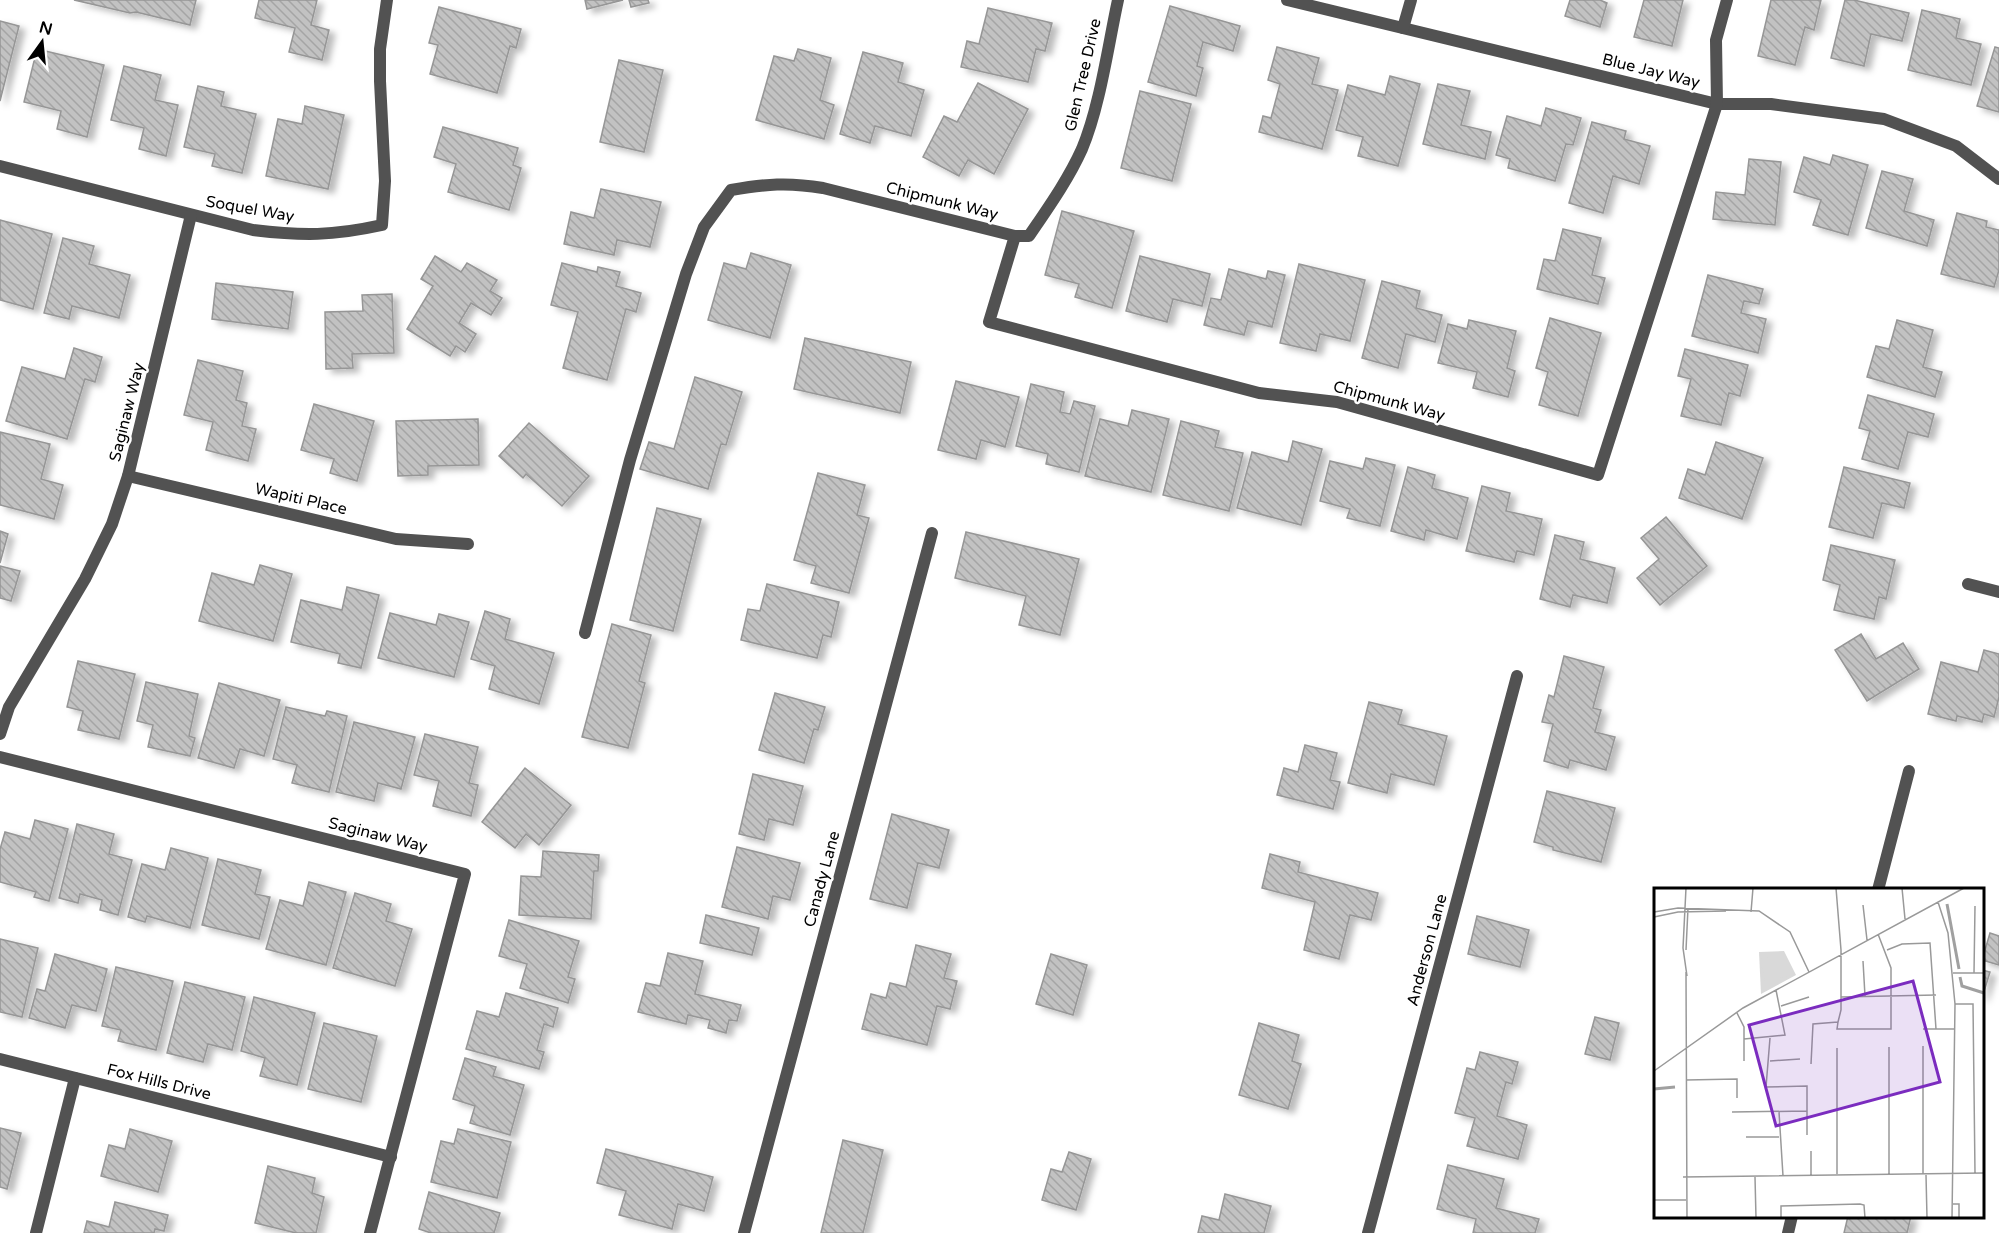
<svg xmlns="http://www.w3.org/2000/svg" width="1999" height="1233" font-family="'Varela Round',sans-serif">
<style>
.building{fill:url(#building-back-hatch);stroke:#969696;stroke-width:1.5;filter:url(#shadow)}
.lines{fill:none;stroke-linecap:round;stroke-linejoin:round}
.minor{stroke:#525252;stroke-width:12}
.labels{text-anchor:middle;dominant-baseline:central;stroke-width:5;stroke-linejoin:round;paint-order:stroke}
.street-label{font-size:16px;fill:#000;stroke:#fff}
.inset-river{fill:none;stroke:#a0a0a0;stroke-width:3}
.inset-road{fill:none;stroke:#999;stroke-width:1.5}
.view{fill:#7b2cbf;fill-opacity:0.15;stroke:#7b2cbf;stroke-width:3}
.inset-edge{fill:none;stroke:#000;stroke-width:3}
</style>
<defs>
<pattern id="building-back-hatch" width="6" height="6" patternUnits="userSpaceOnUse" patternTransform="scale(1.5)"><rect width="6" height="6" fill="#c2c2c2"/><path d="M-1 5l2 2M0 0l6 6M5-1l2 2" fill="none" stroke="#a5a5a5"/></pattern>
<filter id="shadow"><feDropShadow dx="6" dy="4" stdDeviation="3" flood-color="#0004"/></filter>
</defs>
<rect width="100%" height="100%" fill="#fff"/>
<g class="building">
<polygon points="74,0 196,0 190,25 136,12 130,13"/>
<polygon points="259,0 317,0 311,25 329,30 322,60 289,52 295,28 255,18"/>
<polygon points="585,0 623,0 587,9"/>
<polygon points="629,0 648,0 649,3 631,7"/>
<polygon points="1570,0 1600,0 1607,3 1600,27 1565,16"/>
<polygon points="1644,0 1683,0 1672,46 1634,37"/>
<polygon points="1771,0 1821,0 1814,30 1805,27 1795,65 1758,56"/>
<polygon points="1845,0 1854,0 1909,13 1902,41 1871,34 1864,66 1831,58"/>
<polygon points="1170,6 1240,26 1233,51 1203,42 1197,66 1203,68 1196,96 1148,82"/>
<polygon points="439,7 521,29 516,48 510,46 497,93 430,74 438,45 429,43"/>
<polygon points="988,8 1052,23 1045,51 1036,49 1028,82 961,67 967,41 979,44"/>
<polygon points="1922,10 1960,19 1956,38 1981,44 1971,85 1908,70"/>
<polygon points="0,21 19,26 0,101"/>
<polygon points="1277,47 1319,58 1312,84 1338,90 1322,149 1259,132 1263,116 1271,118 1280,84 1268,80"/>
<polygon points="1995,47 1999,48 1999,112 1977,106"/>
<polygon points="37,49 104,65 87,137 57,129 61,111 24,102"/>
<polygon points="798,49 831,58 820,100 834,105 824,139 756,120 774,56 794,61"/>
<polygon points="863,52 903,63 898,82 924,90 911,136 875,126 870,143 840,134"/>
<polygon points="619,60 663,70 644,152 600,142"/>
<polygon points="124,66 161,75 155,100 178,105 166,156 139,149 144,128 111,120"/>
<polygon points="1390,76 1420,84 1398,166 1358,156 1363,137 1336,130 1348,85 1385,95"/>
<polygon points="978,83 1028,109 994,174 968,160 959,176 923,157 944,116 957,122"/>
<polygon points="1438,84 1470,91 1461,125 1491,132 1485,159 1423,144"/>
<polygon points="198,86 224,92 221,106 256,114 242,173 212,166 215,154 184,147"/>
<polygon points="1140,91 1191,104 1172,181 1121,168"/>
<polygon points="305,106 344,115 328,189 266,176 278,119 302,124"/>
<polygon points="1546,108 1581,118 1573,145 1566,144 1555,181 1508,168 1510,159 1496,155 1507,116 1541,126"/>
<polygon points="1592,122 1626,131 1624,139 1650,146 1639,184 1613,176 1603,213 1569,203"/>
<polygon points="443,127 518,148 513,165 521,168 509,210 448,192 456,164 434,157"/>
<polygon points="1833,155 1868,165 1848,235 1813,225 1821,200 1794,192 1804,157 1830,165"/>
<polygon points="1749,159 1781,162 1775,225 1713,219 1716,192 1745,195"/>
<polygon points="1882,171 1913,179 1904,211 1934,220 1927,246 1866,228"/>
<polygon points="601,189 661,202 650,247 617,240 614,255 564,244 571,212 594,218"/>
<polygon points="1062,211 1134,231 1112,308 1075,297 1079,284 1045,275"/>
<polygon points="1957,213 1987,221 1986,227 1999,230 1999,270 1994,287 1941,274"/>
<polygon points="0,220 52,234 33,309 0,300"/>
<polygon points="1563,229 1601,238 1592,275 1605,278 1598,304 1537,289 1544,259 1555,261"/>
<polygon points="63,238 94,246 89,264 130,275 119,318 72,306 69,319 44,313"/>
<polygon points="751,253 791,265 770,338 708,320 724,263 746,269"/>
<polygon points="435,256 461,272 467,263 497,280 490,291 502,298 491,315 471,303 459,323 476,334 465,352 456,346 450,356 407,329 433,286 421,279"/>
<polygon points="1140,256 1210,274 1202,306 1173,299 1167,322 1126,311"/>
<polygon points="562,263 597,272 598,267 620,272 616,286 641,293 636,312 626,309 607,380 563,368 578,312 551,305"/>
<polygon points="1299,264 1365,280 1350,341 1320,334 1316,351 1280,343"/>
<polygon points="1229,269 1266,279 1268,271 1285,275 1272,327 1248,321 1244,335 1204,325 1211,298 1221,300"/>
<polygon points="1708,275 1763,289 1759,304 1744,301 1741,313 1766,319 1758,353 1692,336"/>
<polygon points="1382,281 1420,291 1416,308 1442,315 1435,342 1406,334 1398,368 1362,358"/>
<polygon points="216,283 293,292 288,329 212,319"/>
<polygon points="392,294 394,353 352,354 353,368 326,369 325,312 363,311 362,295"/>
<polygon points="1550,318 1601,333 1578,416 1539,405 1548,372 1536,368"/>
<polygon points="1469,320 1516,331 1507,368 1515,371 1508,397 1473,388 1477,372 1438,363 1448,324 1467,329"/>
<polygon points="1897,320 1933,330 1923,367 1942,372 1935,397 1867,377 1876,346 1889,349"/>
<polygon points="805,338 911,362 900,413 794,389"/>
<polygon points="74,348 102,357 95,382 85,379 67,439 6,421 22,367 65,379"/>
<polygon points="1685,349 1748,365 1740,396 1729,393 1721,425 1681,416 1691,379 1678,376"/>
<polygon points="198,360 243,371 236,400 247,403 242,426 256,429 248,461 206,450 213,422 184,415"/>
<polygon points="695,377 742,392 726,445 721,444 708,489 640,469 649,442 674,449"/>
<polygon points="956,381 1019,397 1005,447 981,440 976,459 938,450"/>
<polygon points="1031,384 1064,392 1060,412 1070,414 1074,401 1095,406 1079,472 1046,464 1048,454 1016,446"/>
<polygon points="1868,395 1934,414 1928,437 1908,432 1898,469 1862,459 1870,431 1859,428"/>
<polygon points="314,404 374,421 357,481 330,473 334,459 301,450"/>
<polygon points="1132,410 1169,419 1151,492 1085,476 1100,419 1128,426"/>
<polygon points="478,419 479,465 428,466 428,475 398,476 396,421"/>
<polygon points="1181,421 1219,431 1215,447 1243,453 1229,511 1163,495"/>
<polygon points="529,423 589,476 562,506 526,474 523,478 499,456"/>
<polygon points="0,432 50,444 41,479 63,485 54,519 0,505"/>
<polygon points="1293,441 1322,449 1301,525 1237,508 1252,452 1288,462"/>
<polygon points="1716,442 1763,458 1742,519 1679,498 1688,469 1705,475"/>
<polygon points="1366,458 1395,465 1380,526 1347,518 1350,509 1320,501 1330,461 1363,469"/>
<polygon points="1408,467 1435,475 1432,488 1468,498 1457,539 1426,530 1424,540 1391,531"/>
<polygon points="1844,467 1910,483 1904,508 1882,503 1873,538 1829,527"/>
<polygon points="818,473 865,485 857,515 869,518 849,593 811,583 816,566 794,560"/>
<polygon points="1482,486 1510,493 1506,511 1542,519 1534,555 1517,551 1514,562 1466,551"/>
<polygon points="657,508 701,519 673,631 630,620"/>
<polygon points="1666,517 1707,566 1660,605 1637,578 1659,559 1641,538"/>
<polygon points="0,531 8,534 0,563"/>
<polygon points="966,532 1079,559 1060,635 1019,625 1026,596 955,578"/>
<polygon points="1555,535 1584,542 1580,559 1615,568 1607,603 1573,595 1570,607 1540,599"/>
<polygon points="1831,545 1895,560 1886,599 1879,597 1874,619 1834,610 1840,585 1823,580"/>
<polygon points="260,565 292,574 273,641 199,621 212,573 254,585"/>
<polygon points="0,566 20,571 11,601 0,598"/>
<polygon points="767,584 839,602 831,637 823,635 817,658 741,640 748,609 760,611"/>
<polygon points="347,587 379,595 361,668 338,663 340,654 291,642 301,600 342,610"/>
<polygon points="485,611 510,619 505,639 554,653 539,704 489,689 495,666 471,659"/>
<polygon points="390,613 436,625 439,614 469,622 454,677 378,658"/>
<polygon points="612,624 651,635 639,681 645,683 628,748 582,737"/>
<polygon points="1861,634 1876,659 1903,643 1919,669 1867,701 1835,650"/>
<polygon points="1984,650 1999,654 1999,697 1994,717 1984,714 1982,722 1957,716 1956,721 1928,714 1941,662 1978,672"/>
<polygon points="1564,656 1604,667 1593,708 1601,710 1595,732 1615,737 1606,770 1570,760 1568,768 1544,761 1553,724 1542,722 1549,695 1554,697"/>
<polygon points="78,661 135,674 119,739 78,730 83,711 67,707"/>
<polygon points="146,682 198,694 189,736 195,738 190,756 148,747 153,725 137,721"/>
<polygon points="219,683 280,700 264,756 240,749 234,768 198,758"/>
<polygon points="775,693 825,707 818,730 814,729 804,763 759,750"/>
<polygon points="1369,702 1402,710 1398,724 1447,736 1434,785 1391,774 1387,793 1348,783"/>
<polygon points="286,707 325,716 327,711 347,716 329,792 292,783 297,765 273,759"/>
<polygon points="354,722 415,737 401,789 378,783 374,801 336,792"/>
<polygon points="425,734 478,747 469,783 478,785 471,816 433,806 439,781 414,775"/>
<polygon points="1305,745 1337,753 1330,780 1340,782 1333,809 1277,795 1284,768 1298,772"/>
<polygon points="525,768 571,805 539,845 526,834 515,848 482,822"/>
<polygon points="753,774 803,786 793,825 769,819 764,840 739,834"/>
<polygon points="1547,791 1615,808 1601,862 1553,850 1553,847 1534,842"/>
<polygon points="892,814 949,830 939,868 918,863 907,908 870,899"/>
<polygon points="35,820 68,829 49,901 34,897 36,892 0,882 0,849 5,832 30,839"/>
<polygon points="77,824 114,834 109,854 132,860 118,915 100,910 102,900 80,894 78,903 59,898"/>
<polygon points="737,847 800,863 790,900 773,896 768,919 722,907"/>
<polygon points="171,848 208,858 190,928 147,916 145,922 128,917 142,864 165,870"/>
<polygon points="543,851 599,855 598,871 594,871 591,919 519,915 521,876 541,877"/>
<polygon points="1270,854 1300,862 1298,872 1378,893 1371,920 1350,915 1339,959 1304,950 1315,902 1262,888"/>
<polygon points="218,859 261,870 255,894 270,897 259,939 202,925"/>
<polygon points="309,882 346,892 326,965 266,949 280,900 303,906"/>
<polygon points="355,893 391,904 386,921 412,929 395,986 333,968"/>
<polygon points="706,915 759,928 752,955 700,943"/>
<polygon points="1477,916 1529,930 1520,967 1468,954"/>
<polygon points="509,920 579,941 568,977 575,979 568,1003 520,988 527,964 499,956"/>
<polygon points="1990,933 1999,936 1999,965 1982,960"/>
<polygon points="0,939 38,948 22,1017 0,1012"/>
<polygon points="916,945 951,954 944,978 957,981 950,1009 937,1006 927,1045 862,1029 871,994 886,998 890,983 906,987"/>
<polygon points="668,953 703,961 695,994 741,1005 737,1021 729,1020 726,1033 708,1028 710,1020 688,1015 686,1024 638,1012 646,983 660,986"/>
<polygon points="55,954 107,969 96,1011 72,1005 65,1028 29,1018 37,989 45,991"/>
<polygon points="1051,954 1087,965 1073,1015 1036,1004"/>
<polygon points="116,967 173,981 156,1050 118,1041 121,1030 102,1026"/>
<polygon points="1982,970 1990,972 1982,998"/>
<polygon points="185,982 245,997 232,1050 208,1044 203,1062 167,1053"/>
<polygon points="506,993 558,1008 553,1027 544,1024 537,1050 544,1052 539,1069 466,1049 477,1011 499,1017"/>
<polygon points="254,997 315,1013 297,1085 260,1076 265,1058 241,1051"/>
<polygon points="1595,1017 1619,1023 1610,1060 1585,1054"/>
<polygon points="324,1023 377,1036 361,1102 308,1089"/>
<polygon points="1259,1023 1299,1035 1292,1061 1301,1064 1288,1109 1239,1095"/>
<polygon points="1480,1052 1518,1062 1512,1084 1506,1082 1497,1116 1527,1125 1518,1159 1467,1146 1475,1118 1455,1113 1467,1068 1475,1070"/>
<polygon points="465,1058 496,1067 493,1076 524,1085 510,1135 470,1123 475,1106 453,1099"/>
<polygon points="0,1128 21,1133 7,1189 0,1187"/>
<polygon points="130,1129 172,1141 158,1192 101,1176 109,1145 125,1149"/>
<polygon points="458,1129 511,1142 497,1198 431,1182 441,1141 454,1144"/>
<polygon points="843,1140 883,1150 863,1233 821,1233"/>
<polygon points="606,1149 713,1177 704,1211 678,1204 672,1229 619,1215 626,1191 597,1183"/>
<polygon points="1069,1152 1091,1159 1076,1210 1042,1200 1051,1169 1062,1172"/>
<polygon points="1448,1165 1504,1179 1496,1208 1539,1219 1535,1233 1473,1233 1476,1219 1437,1209"/>
<polygon points="268,1166 315,1178 312,1193 324,1197 316,1233 296,1233 255,1223"/>
<polygon points="429,1192 500,1213 494,1233 431,1233 419,1229"/>
<polygon points="1225,1194 1271,1206 1264,1233 1198,1233 1202,1216 1219,1220"/>
<polygon points="115,1202 168,1215 164,1231 155,1229 154,1233 84,1233 87,1221 109,1227"/>
<polygon points="1848,1216 1911,1216 1907,1233 1844,1233"/>
</g>
<g class="lines">
<g class="minor">
<polyline points="1287,0 1717,104 1771,104 1884,119 1956,146 1999,179"/>
<polyline points="1403,28 1411,0"/>
<path d="M0,166L253,230C303,236 332,236 382,225L385,181L380,81V49L387,0"/>
<polyline points="1015,236 989,322 1259,393 1337,402 1598,475 1717,104 1716,40 1727,0"/>
<polyline points="128,476 396,539 468,544"/>
<polyline points="1968,584 1999,592"/>
<path d="M585,633L630,460L686,274L704,227L731,190C766,184 788,182 823,188L1015,236H1029C1048,208 1068,180 1082,149C1100,106 1108,46 1118,0"/>
<polyline points="0,734 9,707 85,579 112,524 128,476 191,215"/>
<polyline points="0,757 465,874 370,1233"/>
<polyline points="1878,890 1909,771"/>
<polyline points="0,1059 391,1157"/>
<polyline points="36,1233 75,1078"/>
<polyline points="744,1233 932,533"/>
<polyline points="1368,1233 1517,676"/>
<polyline points="1788,1233 1792,1216"/>
</g>
</g>
<g class="labels">
<g class="street-label">
<text transform="translate(1651 71) rotate(14)">Blue Jay Way</text>
<text transform="translate(1083 75) rotate(-77)">Glen Tree Drive</text>
<text transform="translate(942 201) rotate(14)">Chipmunk Way</text>
<text transform="translate(250 209) rotate(10)">Soquel Way</text>
<text transform="translate(1389 401) rotate(15)">Chipmunk Way</text>
<text transform="translate(127 412) rotate(-76)">Saginaw Way</text>
<text transform="translate(301 499) rotate(13)">Wapiti Place</text>
<text transform="translate(378 835) rotate(14)">Saginaw Way</text>
<text transform="translate(822 879) rotate(-75)">Canady Lane</text>
<text transform="translate(1427 950) rotate(-75)">Anderson Lane</text>
<text transform="translate(159 1082) rotate(14)">Fox Hills Drive</text>
</g>
</g>
<g transform="translate(1654 888)">
<rect width="330" height="330" fill="#fff"/>
<path d="M130,63L142,87L107,106L105,64Z" fill="#d9d9d9"/>
<path d="M115,69L129,76L135,88L111,93L106,71Z" fill="#d9d9d9"/>
<path class="inset-river" d="M293,16L305,81M306,89L308,98L330,105M0,201L21,199"/>
<path class="inset-road" d="M32,0L29,60L33,88M182,0L187,62V122L184,134M248,0L251,31M284,14L294,45L301,116L298,330M209,17L213,52M0,24L24,20L105,23L136,44L155,84M97,24L99,0M0,29L24,24L72,23M32,62L34,20M233,62L248,56L276,55L282,141M209,73L211,108M32,84L33,330M299,85H330M320,85L321,18M187,109L282,107M301,116H319L321,285M127,118L155,109M83,125L90,139V173M184,134L183,141H237V80L224,46M269,141H300M116,150L112,199L153,198V247M90,151L131,147L122,102M269,158V286M235,159V286M116,173L146,171M157,176L159,136L184,134M0,183L89,120L310,0M32,192L83,191V210M78,224L153,223M125,224L129,288M92,249H125M157,263V287M183,286V160M272,287L273,330M29,289L330,285M101,289L102,330M0,312H32M299,316H305V330M127,330V318L206,316L210,317L211,330"/>
<path class="view" d="M259,93L286,194L122,238L95,137Z"/>
<rect width="330" height="330" class="inset-edge"/>
</g>
<g transform="translate(42 42) rotate(15)" stroke="#ffffff" stroke-width="4.5" paint-order="stroke">
<path d="M0-4.5L10 22L0 15L-10 22Z" fill="#000000"/>
<text y="-9" font-size="16" font-weight="bold" text-anchor="middle" fill="#000000">N</text>
</g>
</svg>
